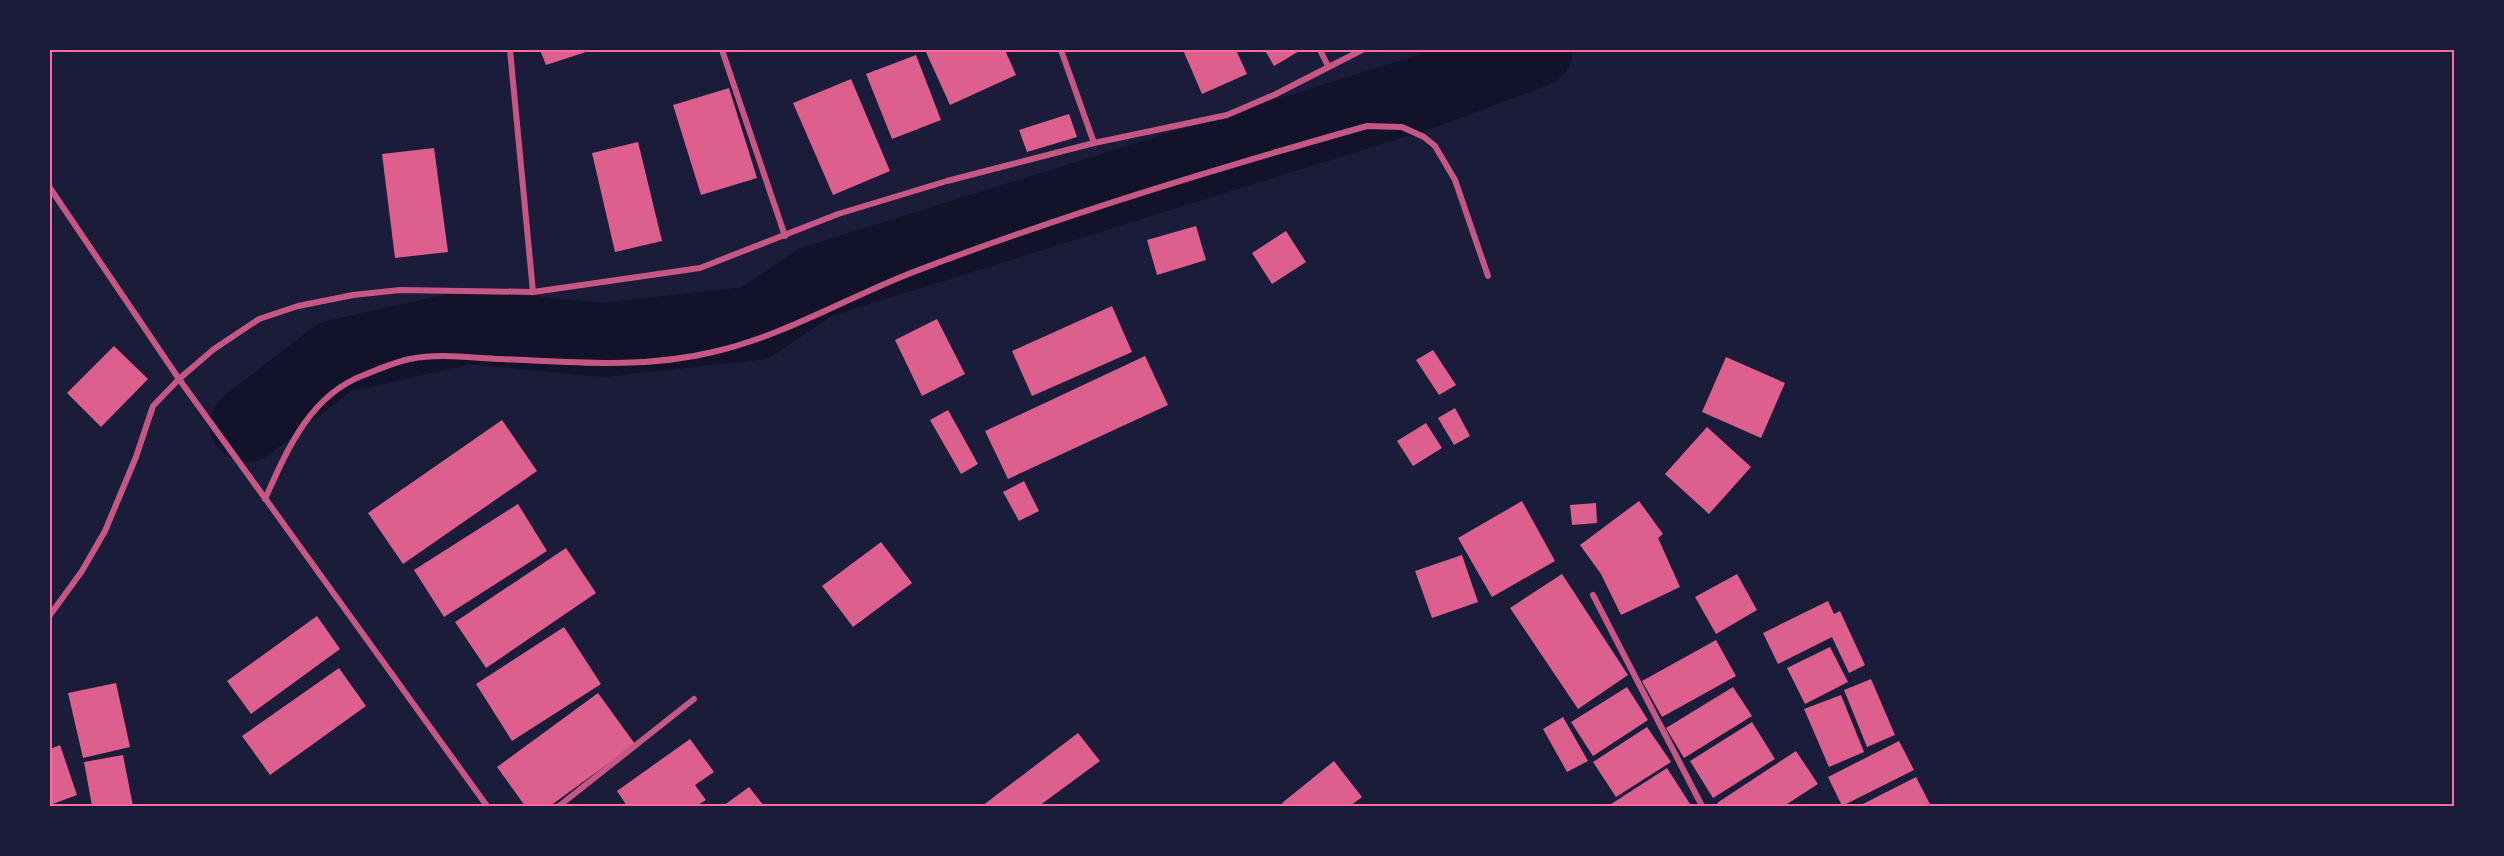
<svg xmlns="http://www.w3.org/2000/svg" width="2504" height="856" font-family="'Space Grotesk',sans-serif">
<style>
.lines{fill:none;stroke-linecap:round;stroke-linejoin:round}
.river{stroke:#12122b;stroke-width:74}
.building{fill:#dd5f8e}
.minor{stroke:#c65784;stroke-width:6}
.neatline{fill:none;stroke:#ff6b9d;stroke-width:2}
</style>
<rect width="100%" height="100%" fill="#1b1b3a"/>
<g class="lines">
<polyline class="river" points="247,425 335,357 469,327 602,340 755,323 816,282 1424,92 1536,50"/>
</g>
<g class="building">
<polygon points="540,50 592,50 546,65"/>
<polygon points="925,50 1005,50 1016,75 950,105"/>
<polygon points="1183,50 1236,50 1247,74 1202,94"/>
<polygon points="1270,50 1301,50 1274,66 1266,52"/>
<polygon points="916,55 941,120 892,139 866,74"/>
<polygon points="851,79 890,171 833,195 793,103"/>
<polygon points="729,88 757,178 701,195 673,105"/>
<polygon points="1069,114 1077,137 1027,152 1019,130"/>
<polygon points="638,142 662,241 615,252 592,153"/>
<polygon points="434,148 448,252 395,258 382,154"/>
<polygon points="1196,226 1206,260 1157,275 1147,240"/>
<polygon points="1286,231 1306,262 1272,284 1252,253"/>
<polygon points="1112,306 1132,352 1032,396 1012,351"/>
<polygon points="937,319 965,374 922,396 895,340"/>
<polygon points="114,346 148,379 101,427 67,393"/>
<polygon points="1433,350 1456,385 1439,395 1416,360"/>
<polygon points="1145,356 1168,405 1008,479 985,431"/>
<polygon points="1726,357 1785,383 1761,438 1702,412"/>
<polygon points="1455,408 1470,436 1454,445 1438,418"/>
<polygon points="948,410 978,464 961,474 930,420"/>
<polygon points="502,420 537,471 403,564 368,513"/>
<polygon points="1426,423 1442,448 1413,466 1397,441"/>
<polygon points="1707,427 1751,467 1709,514 1665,474"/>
<polygon points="1024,481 1039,511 1019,521 1003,492"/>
<polygon points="1522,501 1555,561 1492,597 1458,538"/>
<polygon points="1639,501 1663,534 1658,538 1680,587 1621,615 1601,574 1580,545"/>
<polygon points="1596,503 1597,523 1572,525 1570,505"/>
<polygon points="518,504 547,551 444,617 414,570"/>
<polygon points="881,542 912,583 853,627 822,586"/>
<polygon points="566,548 596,593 486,668 455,622"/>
<polygon points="1462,555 1478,602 1432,618 1415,571"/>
<polygon points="1562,574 1628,675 1578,709 1510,608"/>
<polygon points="1737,574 1757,610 1716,634 1695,597"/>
<polygon points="1828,601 1834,614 1840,611 1865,665 1849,673 1832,637 1778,664 1763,633"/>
<polygon points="317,616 340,649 251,714 227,681"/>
<polygon points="564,627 601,684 512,741 476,684"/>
<polygon points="1716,640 1736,676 1662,717 1642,681"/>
<polygon points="1830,647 1848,682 1805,704 1787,668"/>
<polygon points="339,668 366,706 270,775 242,736"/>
<polygon points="1871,679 1895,735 1867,747 1844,690"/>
<polygon points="116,683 130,747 83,758 68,693"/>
<polygon points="1627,687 1648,720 1593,756 1571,722"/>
<polygon points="1733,687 1752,716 1684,758 1666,728"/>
<polygon points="598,693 635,744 550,806 525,806 497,767"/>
<polygon points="1841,695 1864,752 1829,767 1804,709"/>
<polygon points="1563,717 1588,761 1567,772 1543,729"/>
<polygon points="1752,722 1775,759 1713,798 1690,761"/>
<polygon points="1647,727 1671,762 1616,797 1593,762"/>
<polygon points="1078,733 1100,761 1039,806 982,806"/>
<polygon points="690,739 714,772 695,785 706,800 696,806 627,806 617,791"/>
<polygon points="1899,741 1914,770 1842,806 1828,777"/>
<polygon points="60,745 77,795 50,805 50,749"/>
<polygon points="1796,751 1818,784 1784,806 1719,806 1717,803"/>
<polygon points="123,755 133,806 92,806 84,762"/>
<polygon points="1334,761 1362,797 1350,806 1285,806 1282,803"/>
<polygon points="1667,768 1690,804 1686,806 1608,806"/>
<polygon points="1916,777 1931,806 1859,806"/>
<polygon points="749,787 764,806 723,806"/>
</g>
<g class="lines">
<g class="minor">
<polyline points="510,50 533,292"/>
<polyline points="722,50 785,236"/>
<polyline points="1061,50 1094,143"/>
<polyline points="1320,50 1328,66"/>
<polyline points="50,188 179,379 487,806"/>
<path d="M265,499C287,450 310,395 364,375C379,369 395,362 410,359C440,353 472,358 501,359C573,362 643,369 713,352C784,336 848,297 916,271C1063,215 1215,169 1367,126L1402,127L1424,137L1435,146L1455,180L1488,276"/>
<polyline points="1593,595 1702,806"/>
<polyline points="50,615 82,571 105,531 136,457 153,406 179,379 214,349 259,319 298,306 353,295 400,290 533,292 700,268 838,214 947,181 1094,143 1227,115 1274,95 1362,50"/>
<polyline points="559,806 694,699"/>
</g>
</g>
<rect width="2504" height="856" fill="none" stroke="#1b1b3a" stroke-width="102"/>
<rect x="51" y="51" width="2402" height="754" class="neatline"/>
</svg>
